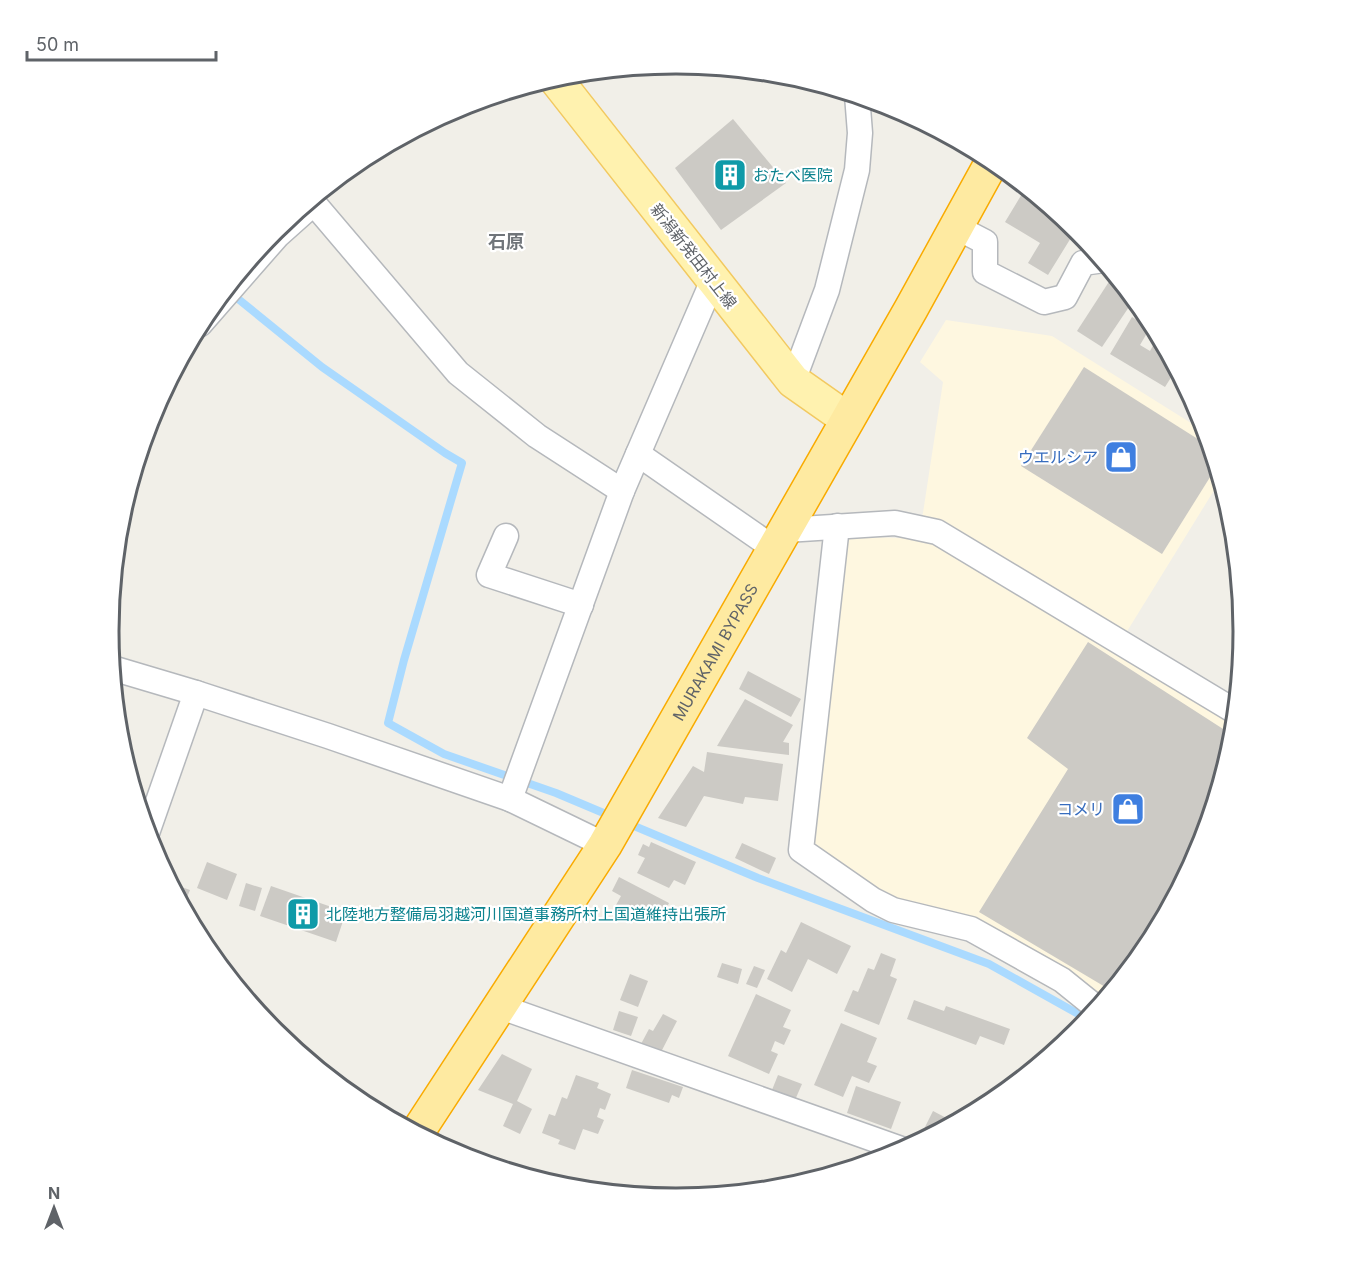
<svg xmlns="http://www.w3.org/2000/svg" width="1353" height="1262" font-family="Inter,'Noto Sans JP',sans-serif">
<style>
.commercial{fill:#fef7e0}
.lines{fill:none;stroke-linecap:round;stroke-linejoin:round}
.stream{stroke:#aadaff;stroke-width:8}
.building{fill:#cccac5}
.minor-casing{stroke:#b5b8bc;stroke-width:27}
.primary-casing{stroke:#f2c960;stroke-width:36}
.trunk-casing{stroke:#f9ab00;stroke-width:36}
.minor{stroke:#fff;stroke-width:24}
.primary{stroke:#fff2af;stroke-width:33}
.trunk{stroke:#feeaa1;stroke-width:33}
.labels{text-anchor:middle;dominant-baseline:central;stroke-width:4.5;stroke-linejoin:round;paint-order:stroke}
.culture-label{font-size:16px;fill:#0d838f;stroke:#fff;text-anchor:start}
.street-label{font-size:16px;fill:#5f6368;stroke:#fff}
.shop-label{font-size:16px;fill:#366cbe;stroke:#fff;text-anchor:end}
.neighbourhood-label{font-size:18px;font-weight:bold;fill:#70757a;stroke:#fff}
.rim{fill:none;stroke:#5f6368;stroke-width:3}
</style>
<rect width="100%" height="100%" fill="#f1efe8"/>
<polygon class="commercial" points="946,320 1052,336 1207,433 1221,479 1118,646 1236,719 1234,742 1201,849 1149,947 1102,1003 903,906 811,849 848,536 919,539 943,382 920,362"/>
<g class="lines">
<g class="stream">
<polyline points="232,294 322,367 445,453 462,463 404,660 388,723 444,754 556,793 613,817"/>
<polyline points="627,823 758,878 989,964 1089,1020"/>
</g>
</g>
<g class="building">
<polygon points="733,119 786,183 721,230 675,168"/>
<polygon points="1025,189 1038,197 1077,228 1048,275 1028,263 1040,243 1005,222"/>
<polygon points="1112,277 1124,286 1135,298 1102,347 1077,331"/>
<polygon points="1132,317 1150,328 1140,345 1150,351 1155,342 1166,348 1177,368 1165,387 1110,354"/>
<polygon points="1084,367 1212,448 1217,466 1162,554 1021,466"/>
<polygon points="1088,642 1234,736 1201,849 1149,947 1112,991 979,912 1068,769 1027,738"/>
<polygon points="748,671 801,699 791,717 739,689"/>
<polygon points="745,699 793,725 783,742 789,743 789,755 717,746"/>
<polygon points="707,752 783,764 778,801 745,797 743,804 704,796 686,827 658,818 693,766 704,772"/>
<polygon points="651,842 696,862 685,885 674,880 669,888 637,873 645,858 638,855 643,844 649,847"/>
<polygon points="742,843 776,858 769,874 735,858"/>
<polygon points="207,862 237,874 227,900 197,888"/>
<polygon points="619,877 669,903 662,918 652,913 648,921 616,905 621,896 612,891"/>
<polygon points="170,883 190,890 183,907 172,886"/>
<polygon points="246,883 262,888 255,911 239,906"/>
<polygon points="271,886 346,912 336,942 260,916"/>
<polygon points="801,922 851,946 837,974 808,959 792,992 767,979 781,950 786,953"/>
<polygon points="881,953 896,959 890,976 897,979 879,1025 844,1011 853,990 858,992 868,968 874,970"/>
<polygon points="722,963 742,969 738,984 717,977"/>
<polygon points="754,966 765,970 757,988 746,984"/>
<polygon points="630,974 648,981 638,1007 620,1000"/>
<polygon points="756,994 791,1010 783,1027 791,1030 784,1045 775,1041 771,1051 778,1054 769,1074 728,1056"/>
<polygon points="914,1000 944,1011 946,1006 1010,1029 1004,1045 980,1036 976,1045 907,1019"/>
<polygon points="619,1011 638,1017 631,1036 613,1030"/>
<polygon points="663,1014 677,1021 660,1054 641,1044 649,1029 653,1031"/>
<polygon points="841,1023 877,1038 867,1062 877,1066 869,1083 852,1076 843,1097 814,1085"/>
<polygon points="502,1054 532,1069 517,1101 532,1109 520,1134 503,1126 513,1104 478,1090"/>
<polygon points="632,1070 683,1087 679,1098 672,1095 669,1103 626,1088"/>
<polygon points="576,1075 599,1083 597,1088 611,1094 605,1110 600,1108 597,1117 604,1120 598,1134 583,1129 575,1150 558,1144 560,1140 542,1133 549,1114 555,1116 562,1097 567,1099"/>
<polygon points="778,1075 802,1084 795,1100 772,1090"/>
<polygon points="856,1086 901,1102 891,1129 847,1113"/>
<polygon points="933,1111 956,1123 927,1138 921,1135"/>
</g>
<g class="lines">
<g class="minor-casing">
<g id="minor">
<polyline points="311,200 458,373 537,436 622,491"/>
<polyline points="956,227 985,242 985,272 1044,302 1065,297 1083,263 1104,260"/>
<polyline points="200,324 277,236 314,203"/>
<polyline points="793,381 827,290 857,170 860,133 857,95"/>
<polyline points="638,454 775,549"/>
<polyline points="837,526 801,850 873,900 893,910 971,929 1062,980 1098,1009"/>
<polyline points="786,530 895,523 937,532 1236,712"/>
<polyline points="506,536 489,575 581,605"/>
<polyline points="112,668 196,693 328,736 510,799 605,845"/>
<polyline points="510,799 622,491 713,280"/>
<polyline points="147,833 196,693"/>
<polyline points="501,1007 904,1150"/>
</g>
</g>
<g class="primary-casing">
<polyline id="primary" points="554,77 793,381 847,419"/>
</g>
<g class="trunk-casing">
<g id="trunk">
<path id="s1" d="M417,1133L605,845L911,309L993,160"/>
</g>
</g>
<use href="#minor" class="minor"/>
<use href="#primary" class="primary"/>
<use href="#trunk" class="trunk"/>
</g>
<defs>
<g id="building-square" transform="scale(1.725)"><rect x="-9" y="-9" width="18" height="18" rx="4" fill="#0f9aa8" stroke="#fff"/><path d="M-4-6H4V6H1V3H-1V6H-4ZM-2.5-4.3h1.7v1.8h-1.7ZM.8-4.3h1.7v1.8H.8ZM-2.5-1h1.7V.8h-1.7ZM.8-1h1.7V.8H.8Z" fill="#fff"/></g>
<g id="shop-square" transform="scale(1.725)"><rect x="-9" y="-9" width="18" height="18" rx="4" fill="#3f7fe0" stroke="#fff"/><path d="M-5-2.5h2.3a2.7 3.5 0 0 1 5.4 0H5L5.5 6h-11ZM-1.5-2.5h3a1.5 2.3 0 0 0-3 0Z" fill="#fff"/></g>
</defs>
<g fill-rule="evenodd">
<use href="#building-square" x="730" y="175"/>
<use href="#shop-square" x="1121" y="457"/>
<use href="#shop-square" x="1128" y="809"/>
<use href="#building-square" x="303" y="914"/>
</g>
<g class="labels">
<g class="culture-label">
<text x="753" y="175">おたべ医院</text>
<text x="326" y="914">北陸地方整備局羽越河川国道事務所村上国道維持出張所</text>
</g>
<g class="street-label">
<text transform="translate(694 256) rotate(52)">新潟新発田村上線</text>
<text stroke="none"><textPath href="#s1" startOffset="566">MURAKAMI BYPASS</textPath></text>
</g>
<g class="shop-label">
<text x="1098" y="457">ウエルシア</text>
<text x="1105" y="809">コメリ</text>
</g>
<g class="neighbourhood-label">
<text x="506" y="241">石原</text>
</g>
</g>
<path d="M0 0H1353V1262H0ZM119 631a557 557 0 1 1 1114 0a557 557 0 1 1-1114 0Z" fill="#fff" fill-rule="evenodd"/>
<path class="rim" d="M119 631a557 557 0 1 1 1114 0a557 557 0 1 1-1114 0Z"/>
<g transform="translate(54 1208)" stroke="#ffffff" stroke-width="4.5" paint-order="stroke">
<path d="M0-4.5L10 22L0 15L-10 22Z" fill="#5f6368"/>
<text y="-9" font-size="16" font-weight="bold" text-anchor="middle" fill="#5f6368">N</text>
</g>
<path d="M27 51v9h189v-9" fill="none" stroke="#5f6368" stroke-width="3"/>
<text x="36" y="51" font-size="18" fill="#5f6368" stroke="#ffffff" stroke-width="4.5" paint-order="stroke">50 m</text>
</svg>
